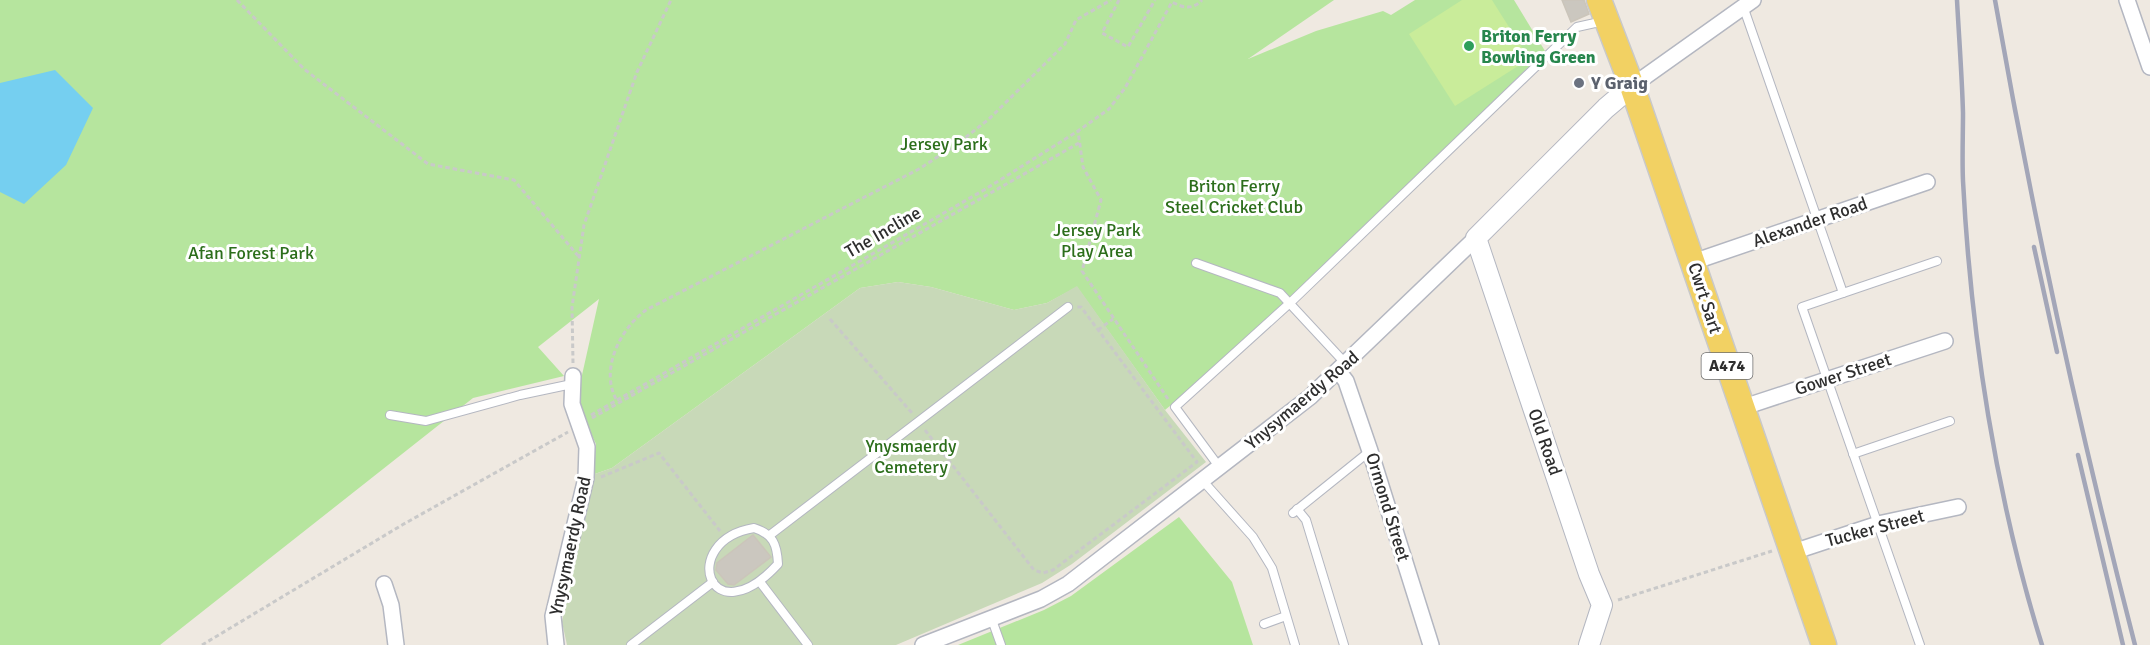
<svg xmlns="http://www.w3.org/2000/svg" width="2150" height="645" font-family="Signika,sans-serif">
<style>
.green{fill:#b6e59e}
.cemetery{fill:#c8d9b8}
.pitch{fill:#c9ec9a}
.water{fill:#75cff0}
.building{fill:#cbc7bf;stroke:#cbc5ba;stroke-width:1.5}
.lines{fill:none;stroke-linecap:round;stroke-linejoin:round}
.service-casing{stroke:#b4b7c1;stroke-width:10}
.minor-casing{stroke:#b4b7c1;stroke-width:18}
.tertiary-casing{stroke:#b4b7c1;stroke-width:22}
.primary-casing{stroke:#c9c9c9;stroke-width:27}
.path{stroke:#c9c9c9;stroke-width:3;stroke-dasharray:4.5 3;stroke-linecap:butt}
.service{stroke:#fff;stroke-width:8}
.minor{stroke:#fff;stroke-width:15}
.tertiary{stroke:#fff;stroke-width:20}
.primary{stroke:#f2d163;stroke-width:24}
.rail{stroke:#a3a6b8;stroke-width:4.5}
.leisure-dot{fill:#2e9e5b;stroke:#fff;stroke-width:2}
.worship-dot{fill:#6b7280;stroke:#fff;stroke-width:2}
.labels{text-anchor:middle;dominant-baseline:central;stroke-width:6;stroke-linejoin:round;paint-order:stroke}
.shield{fill:#fff;stroke:#6d6d6d;stroke-width:1.5}
.shield-label{font-size:16px;font-weight:bold;fill:#2e2e2e}
.leisure-label{font-size:18px;font-weight:bold;fill:#27864d;stroke:#fff;text-anchor:start}
.worship-label{font-size:18px;font-weight:bold;fill:#5b616d;stroke:#fff;text-anchor:start}
.park-label{font-size:18px;fill:#2c6e1b;stroke:#fff}
.street-label{font-size:18px;fill:#2e2e2e;stroke:#fff}
</style>
<rect width="100%" height="100%" fill="#efe9e1"/>
<g class="green">
<path d="M0,0H1334L1248,59L1316,31L1383,11L1391,15L1415,0H1514L1545,51C1420,172 1299,299 1165,410L1077,287L1047,303L1014,310L931,287L898,282L860,288L612,468L592,475L596,444L576,402L599,299L538,347L564,376L473,398L160,645H0Z"/>
<polygon points="1179,517 1232,582 1253,645 958,645 1044,610 1071,596"/>
</g>
<polygon class="cemetery" points="898,282 931,287 1014,310 1047,303 1077,286 1165,410 1206,462 1072,564 1042,583 896,645 567,645 562,622 592,475 612,468 860,288"/>
<polygon class="pitch" points="1462,0 1492,0 1529,59 1455,106 1409,34"/>
<polygon class="water" points="55,70 93,108 66,165 24,204 0,192 0,83"/>
<g class="building">
<polygon points="1562,0 1584,0 1589,14 1571,22"/>
<polygon points="753,535 771,557 734,585 728,584 716,570 717,563"/>
</g>
<g class="lines">
<g class="service-casing">
<g id="service">
<polyline points="1743,6 1843,293"/>
<polyline points="1196,263 1280,293 1346,364"/>
<polyline points="390,415 426,421 520,395 572,384"/>
<polyline points="1853,454 1950,421"/>
<polyline points="1220,468 1175,407 1291,302 1577,27 1604,21"/>
<polyline points="1203,481 1253,537 1272,568 1295,645"/>
<polyline points="1297,509 1306,520 1344,645"/>
<polyline points="1293,513 1370,451"/>
<path d="M754,528C773,534 777,544 778,564C709,639 677,541 754,528Z"/>
<polyline points="770,535 1068,307"/>
<polyline points="760,582 808,645"/>
<polyline points="991,617 1001,645"/>
<polyline points="1264,624 1286,616"/>
<polyline points="631,645 713,582"/>
<polyline points="1920,645 1802,307 1937,261"/>
</g>
</g>
<g class="minor-casing">
<g id="minor">
<polyline points="2127,0 2150,67"/>
<polyline points="1632,86 1753,0"/>
<polyline points="1693,262 1927,182"/>
<polyline points="1339,372 1346,381 1370,451 1431,645"/>
<polyline points="1741,408 1945,341"/>
<polyline points="1793,552 1878,524 1958,507"/>
<polyline points="384,584 391,605 396,645"/>
<polyline points="556,645 553,616 586,478 587,447 572,404 573,376"/>
<polyline points="923,645 1041,599 1068,584 1310,397 1476,238"/>
</g>
</g>
<g class="tertiary-casing">
<polyline id="tertiary" points="1589,645 1602,605 1589,574 1476,238 1606,108 1632,86"/>
</g>
<g class="primary-casing">
<polyline id="primary" points="1599,0 1632,86 1824,645"/>
</g>
<g class="path">
<polyline points="237,0 304,69 428,164 514,180 579,257"/>
<polyline points="1119,0 1102,33 1128,47 1155,0"/>
<polyline points="830,319 912,413"/>
<polyline points="1098,330 1113,319"/>
<polyline points="573,363 572,307 584,225 637,72 671,0"/>
<path d="M616,399C600,369 620,329 646,310L919,169L956,145L989,119L1065,44L1076,20L1111,0"/>
<path d="M1168,399L1082,271L1101,200L1083,167L1078,131L1109,109L1125,88L1172,2C1183,8 1193,10 1202,0"/>
<polyline points="591,415 984,190 1078,131"/>
<polyline points="592,418 1079,143"/>
<polyline points="925,430 1034,570 1043,573 1053,570 1197,462 1081,307 1077,307"/>
<polyline points="601,477 659,453 720,531"/>
<polyline points="1618,600 1772,551"/>
<polyline points="202,645 402,525 568,432"/>
</g>
<use href="#service" class="service"/>
<use href="#minor" class="minor"/>
<use href="#tertiary" class="tertiary"/>
<use href="#primary" class="primary"/>
<g class="rail">
<path d="M1957,0C1959,38 1962,76 1963,113C1963,136 1962,159 1963,181C1971,335 1996,498 2042,645"/>
<path d="M1995,0C2033,217 2080,432 2135,645"/>
<polyline points="2034,247 2057,352"/>
<polyline points="2078,455 2123,645"/>
</g>
</g>
<circle class="leisure-dot" cx="1469" cy="46" r="6"/>
<circle class="worship-dot" cx="1579" cy="83" r="6"/>
<g class="labels">
<rect class="shield" x="1701.5" y="353" width="51" height="26" rx="4.5"/>
<g class="shield-label">
<text x="1727" y="366">A474</text>
</g>
<g class="leisure-label">
<text x="1481" y="36">Briton Ferry<tspan x="1481" dy="21">Bowling Green</tspan></text>
</g>
<g class="worship-label">
<text x="1591" y="83">Y Graig</text>
</g>
<g class="park-label">
<text x="944" y="144">Jersey Park</text>
<text x="1234" y="186">Briton Ferry<tspan x="1234" dy="21">Steel Cricket Club</tspan></text>
<text x="1097" y="230">Jersey Park<tspan x="1097" dy="21">Play Area</tspan></text>
<text x="251" y="253">Afan Forest Park</text>
<text x="911" y="446">Ynysmaerdy<tspan x="911" dy="21">Cemetery</tspan></text>
</g>
<g class="street-label">
<text transform="translate(1810 222) rotate(-19)">Alexander Road</text>
<text transform="translate(883 232) rotate(-30)">The Incline</text>
<text transform="translate(1705 298) rotate(72)">Cwrt Sart</text>
<text transform="translate(1843 374) rotate(-18)">Gower Street</text>
<text transform="translate(1302 400) rotate(-40)">Ynysymaerdy Road</text>
<text transform="translate(1545 442) rotate(71)">Old Road</text>
<text transform="translate(1388 507) rotate(73)">Ormond Street</text>
<text transform="translate(1875 528) rotate(-15)">Tucker Street</text>
<text transform="translate(570 546) rotate(-78)">Ynysymaerdy Road</text>
</g>
</g>
</svg>
